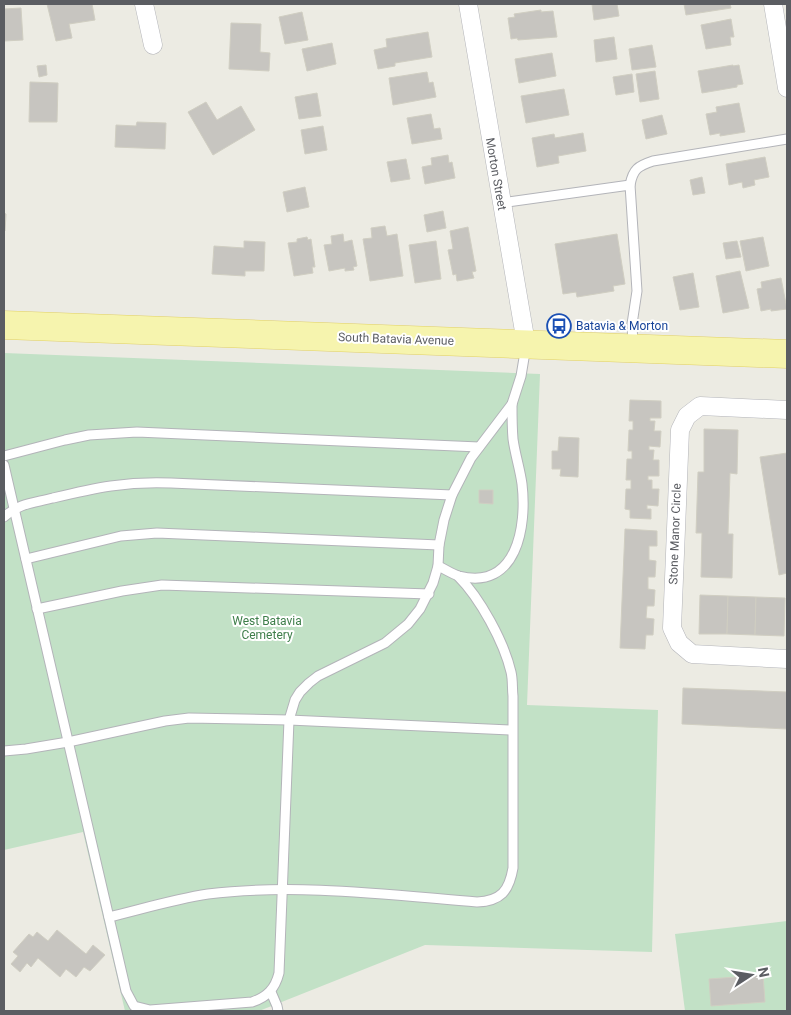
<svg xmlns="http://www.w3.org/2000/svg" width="791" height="1015" font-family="Roboto,sans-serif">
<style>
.green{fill:#c2e1c6}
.building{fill:#c7c5c0;stroke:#d0cec2}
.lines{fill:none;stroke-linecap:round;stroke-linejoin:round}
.service-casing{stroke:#b3b4b9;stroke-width:11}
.minor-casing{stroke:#b3b4b9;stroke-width:19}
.primary-casing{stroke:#e1d067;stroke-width:29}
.service{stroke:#fff;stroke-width:9}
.minor{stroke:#fff;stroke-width:18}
.primary{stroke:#f6f4ae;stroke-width:28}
.labels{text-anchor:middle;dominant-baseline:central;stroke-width:4;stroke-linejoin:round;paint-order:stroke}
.street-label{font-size:12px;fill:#5b5d62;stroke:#fff}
.transit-label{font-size:12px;fill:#164399;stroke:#fff;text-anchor:start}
.park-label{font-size:12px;fill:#3e7e4a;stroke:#fff}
</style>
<rect width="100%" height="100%" fill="#ecebe3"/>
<g class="green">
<polygon points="4,353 540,374 527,705 658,710 652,952 425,945 259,1011 125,1011 83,832 4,850"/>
<polygon points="787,921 787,1011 685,1011 675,934"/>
</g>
<g class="building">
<polygon points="47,4 92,4 95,20 69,24 72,38 56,41"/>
<polygon points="592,4 617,4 619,16 594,20"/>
<polygon points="684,4 730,4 731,8 686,15"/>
<polygon points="21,8 23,40 4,41 4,9"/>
<polygon points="541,10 541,12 553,11 557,37 518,40 517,38 511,39 508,18 515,17 514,14"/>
<polygon points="302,12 308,40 285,44 279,17"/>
<polygon points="731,19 734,37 730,37 731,45 706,49 701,25"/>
<polygon points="231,23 261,24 260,52 270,53 269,71 229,69"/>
<polygon points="428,32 432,57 395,63 395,66 378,69 374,50 387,47 386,39"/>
<polygon points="614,37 617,59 596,62 594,40"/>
<polygon points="332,43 336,64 307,71 302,49"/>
<polygon points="652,45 656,67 632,70 629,49"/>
<polygon points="552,53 556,76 519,83 515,59"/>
<polygon points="46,65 47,75 39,77 37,66"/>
<polygon points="733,65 733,66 739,65 743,84 737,85 737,87 702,93 698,71"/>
<polygon points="655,71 659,99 640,102 636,74"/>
<polygon points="427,72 429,83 433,82 436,97 393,105 389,78"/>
<polygon points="632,74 634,92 616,95 613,77"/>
<polygon points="30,82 58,83 57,122 29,122"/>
<polygon points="564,89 569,115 526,123 521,96"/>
<polygon points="317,93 321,116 299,119 295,97"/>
<polygon points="206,102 217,120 241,106 255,130 213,155 188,112"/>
<polygon points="739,103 745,132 720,136 720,133 710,135 706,114 717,112 716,107"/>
<polygon points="431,114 434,129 440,128 442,139 412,144 407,118"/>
<polygon points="662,115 667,134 646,139 642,120"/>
<polygon points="137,122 166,123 165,149 115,147 116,125 136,126"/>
<polygon points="323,126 327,150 305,154 301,130"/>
<polygon points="583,133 586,151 558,156 559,163 537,167 532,138 554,134 555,138"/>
<polygon points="448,155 449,163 452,162 455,178 425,184 422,167 432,165 431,158"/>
<polygon points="765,157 769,177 754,180 755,185 743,188 742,182 729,185 726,164"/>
<polygon points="406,159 410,179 391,182 387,162"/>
<polygon points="702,177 705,193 693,195 690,180"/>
<polygon points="305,187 309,207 287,212 283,192"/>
<polygon points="443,211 446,228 427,232 424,215"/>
<polygon points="4,213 6,214 5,231 4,231"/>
<polygon points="385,226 387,236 397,234 403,276 370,281 363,239 372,238 371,228"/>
<polygon points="468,227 476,271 472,272 474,278 457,281 456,274 453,275 448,250 453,249 450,231"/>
<polygon points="343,234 344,242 352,240 357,266 353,267 354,270 345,271 345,268 329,271 324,245 332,244 331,236"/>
<polygon points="617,234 625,284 613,286 614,291 577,297 576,292 563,294 555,244"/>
<polygon points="307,237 308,240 311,239 315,267 312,267 313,273 294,276 288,243 297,242 297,239"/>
<polygon points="763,237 769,266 746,271 740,241"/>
<polygon points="244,241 265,242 264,271 245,271 245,276 212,274 214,246 244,248"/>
<polygon points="436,241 441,279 415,283 409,245"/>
<polygon points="737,241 741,257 726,259 723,243"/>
<polygon points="740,271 749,308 723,313 716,276"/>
<polygon points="693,273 699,307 680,310 673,277"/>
<polygon points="781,278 787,309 771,311 771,309 761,311 757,289 762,288 761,282"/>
<polygon points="630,400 661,401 661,418 650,418 650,421 655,421 654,431 661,431 660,447 649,446 649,450 654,450 653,460 659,460 659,476 648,476 648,480 652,480 652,489 659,489 658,506 647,505 647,509 651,509 651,519 630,518 630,510 625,509 626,489 631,489 631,480 626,480 627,459 632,459 632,451 628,451 629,430 633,430 633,421 629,421"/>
<polygon points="704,429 738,430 737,474 730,473 728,534 733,534 732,578 701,577 702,533 696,533 698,472 704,472"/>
<polygon points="559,437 579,438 578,477 560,476 561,469 552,469 552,451 558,451"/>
<polygon points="787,453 787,573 779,575 760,457"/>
<polygon points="479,490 493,490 493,504 479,503"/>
<polygon points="625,529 657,531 657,546 649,546 649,560 656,561 655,577 648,577 648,589 655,590 654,606 647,606 646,618 654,619 653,635 646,635 645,649 620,648"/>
<polygon points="700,595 728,596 727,634 699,634"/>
<polygon points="728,596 756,597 755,635 727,634"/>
<polygon points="756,597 785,598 784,636 755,635"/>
<polygon points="683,688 787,692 787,729 682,724"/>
<polygon points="57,930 86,954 93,945 105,955 90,971 84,967 76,977 66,969 60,977 38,958 31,967 27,963 20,972 11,964 18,956 13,952 29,934 33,937 37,932 48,941"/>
<polygon points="763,975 765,1002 711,1006 709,979"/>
</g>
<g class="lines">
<g class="service-casing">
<g id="service">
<path d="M630,185C633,169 638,166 653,161L787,139"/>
<polyline points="501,203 630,185 637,291 632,324 633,346"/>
<polyline points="4,456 65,440 89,435 137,432 479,447"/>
<path d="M4,465L126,991L134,1006L150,1010L252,1002C267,997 275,989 279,973L289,720L295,700L300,692L309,683L318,676L385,643L408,624L420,609L433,583L438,566L439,545L444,520L452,495L471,458L512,404L521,376L526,346"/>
<path d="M4,517C19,503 34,503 53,498C95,488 126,481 171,483L452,495"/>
<polyline points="26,559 121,536 157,533 439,545"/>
<path d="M438,566C445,569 452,574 459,576C517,591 527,526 522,484C520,469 515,454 513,439C512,427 512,415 512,404"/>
<polyline points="37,609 122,591 162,585 429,594"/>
<polyline points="4,751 26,749 68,742 165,721 189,718 289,720 512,730"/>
<path d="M109,917C142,909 175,899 208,894C295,883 390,895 477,902C501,901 509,891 513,868V696C512,688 513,680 511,672C504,642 480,598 458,576"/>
<polyline points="271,992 277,1006 278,1011"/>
</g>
</g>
<g class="minor-casing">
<g id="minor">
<polyline points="144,4 153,45"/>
<polyline points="468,4 526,343"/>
<polyline points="773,4 787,88"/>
<polyline points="787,410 700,406 687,416 680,430 672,628 679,643 692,654 787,659"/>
</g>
</g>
<g class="primary-casing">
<polyline id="primary" points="4,325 787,354"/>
</g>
<use href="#service" class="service"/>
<use href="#minor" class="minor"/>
<use href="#primary" class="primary"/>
</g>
<defs>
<g id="bus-ring" transform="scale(1.25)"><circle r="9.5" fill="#fff" stroke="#1a4fb4" stroke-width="1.5"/><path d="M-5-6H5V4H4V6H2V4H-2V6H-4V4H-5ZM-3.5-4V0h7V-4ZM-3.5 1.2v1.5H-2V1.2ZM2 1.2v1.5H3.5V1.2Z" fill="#1a4fb4"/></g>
</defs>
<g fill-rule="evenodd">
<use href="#bus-ring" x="559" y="326"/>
</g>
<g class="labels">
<g class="street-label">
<text transform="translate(496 174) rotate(80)">Morton Street</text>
<text transform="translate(396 339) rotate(2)">South Batavia Avenue</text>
<text transform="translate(675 534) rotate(-88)">Stone Manor Circle</text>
</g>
<g class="transit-label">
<text x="576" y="326">Batavia &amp; Morton</text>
</g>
<g class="park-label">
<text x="267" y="621">West Batavia<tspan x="267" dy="14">Cemetery</tspan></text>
</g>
</g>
<rect width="791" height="1015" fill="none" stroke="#5b5d62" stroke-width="10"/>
<g transform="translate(751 975) rotate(78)" stroke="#ffffff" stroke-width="4" paint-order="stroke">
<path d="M0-4L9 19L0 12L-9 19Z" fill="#5b5d62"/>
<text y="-8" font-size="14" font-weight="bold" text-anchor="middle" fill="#5b5d62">N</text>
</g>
</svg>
